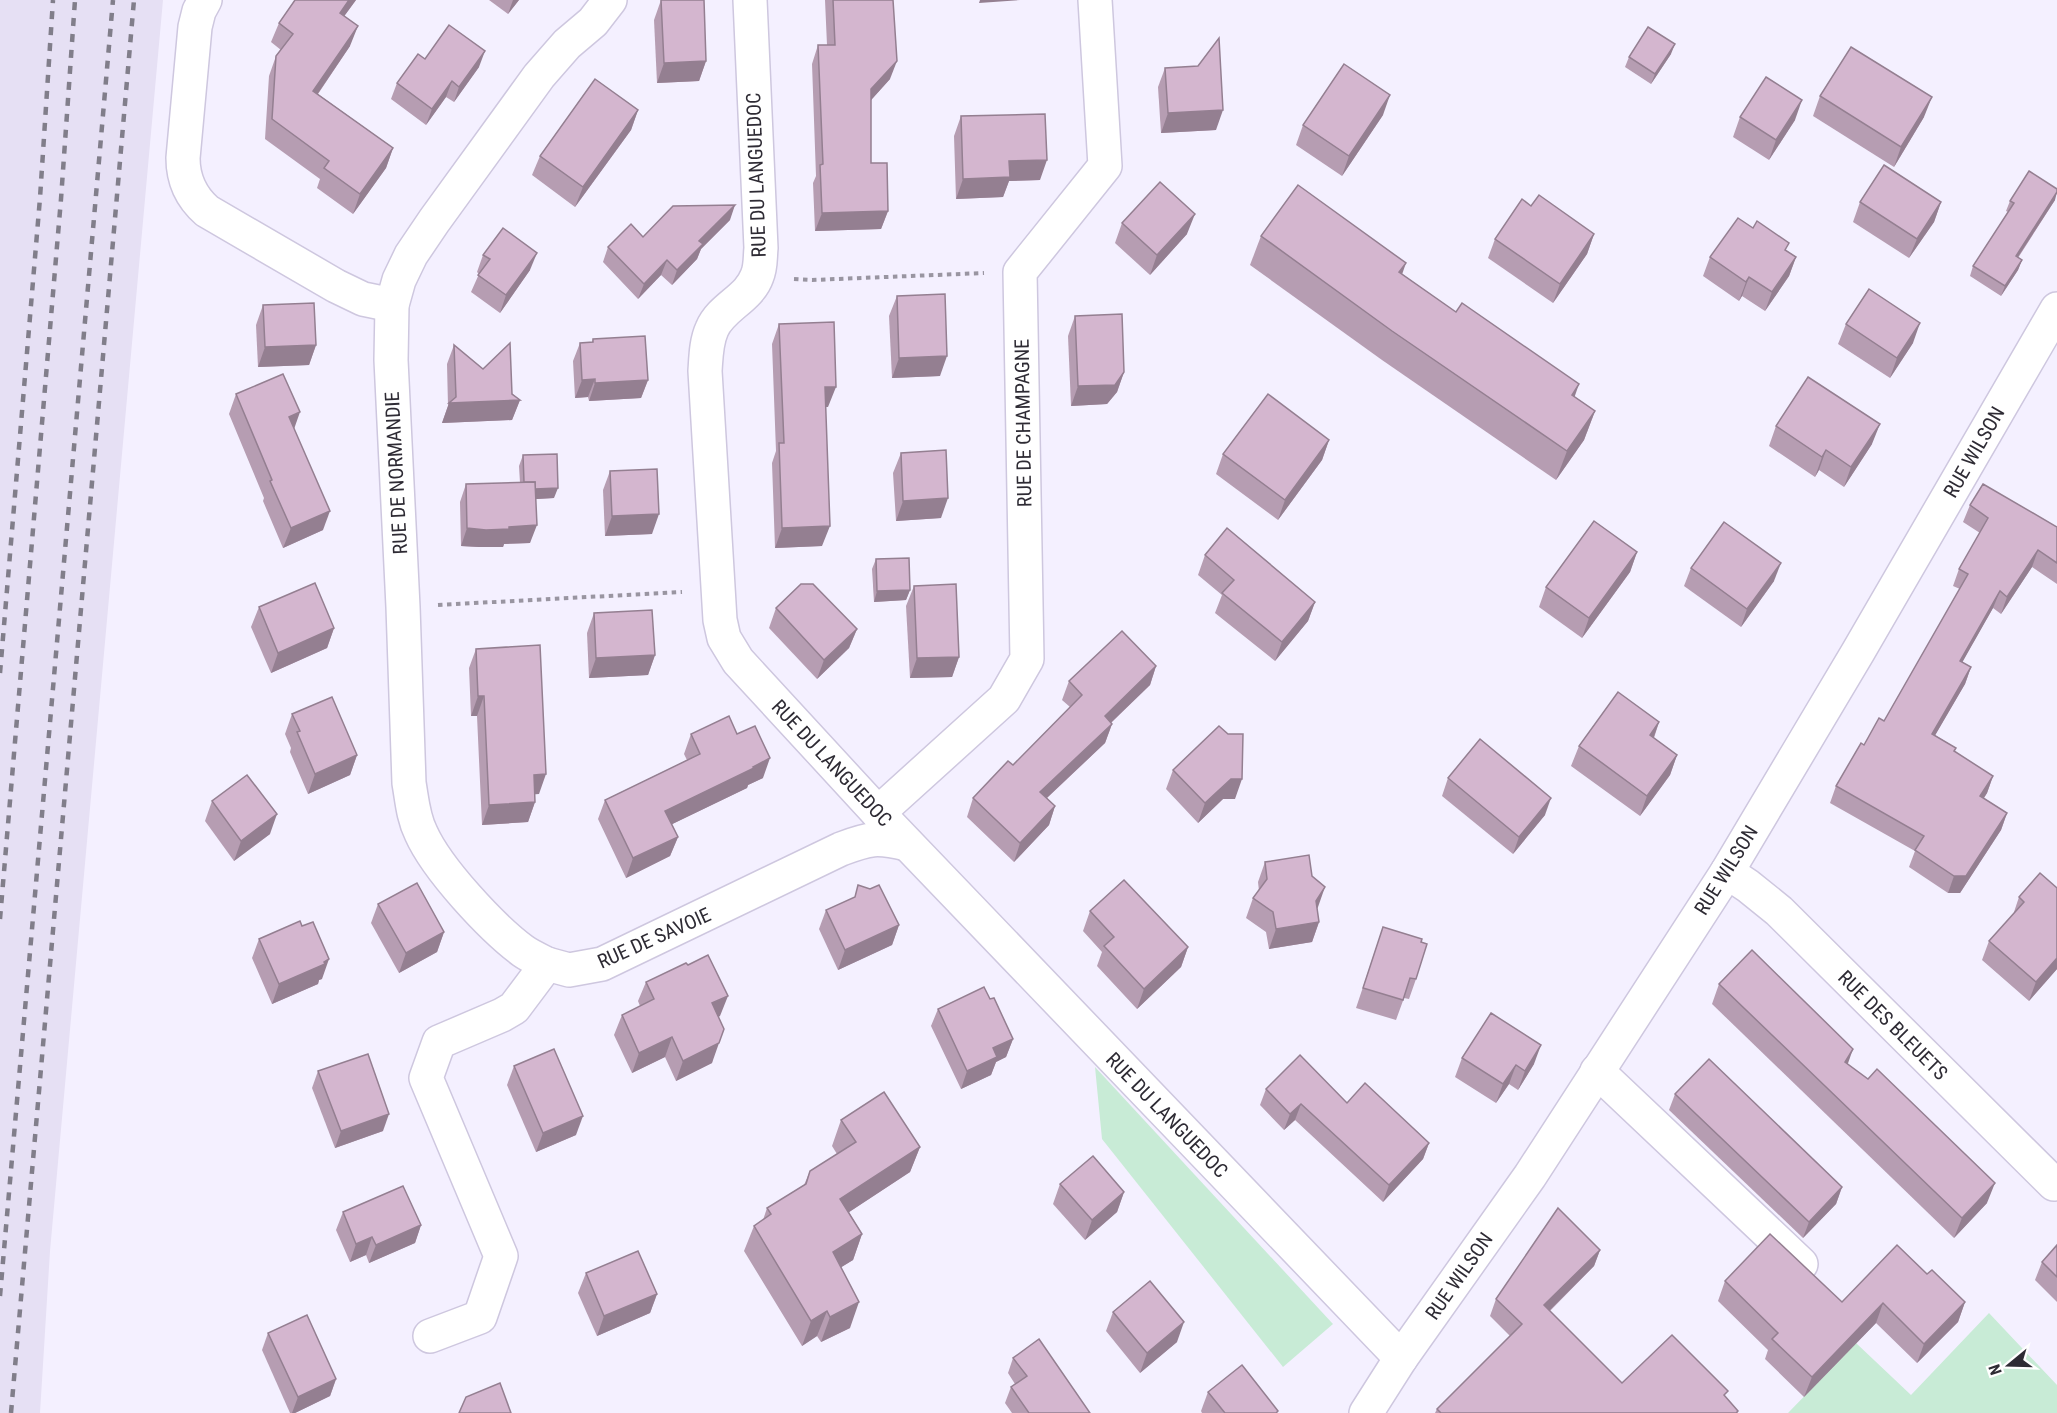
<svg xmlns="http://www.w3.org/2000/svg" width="2057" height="1413" font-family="'Roboto Condensed',sans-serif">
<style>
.built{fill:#e6e0f4}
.green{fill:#c8ebd6}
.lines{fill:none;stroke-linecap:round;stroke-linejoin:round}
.minor-casing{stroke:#cec7df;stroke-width:36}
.path{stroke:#9995a1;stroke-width:4;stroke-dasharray:4.5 4.5;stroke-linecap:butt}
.minor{stroke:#fff;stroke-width:33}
.rail{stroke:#817e8a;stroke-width:4.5;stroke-dasharray:8 8;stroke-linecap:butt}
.wall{fill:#b69db2}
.shaded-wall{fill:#947f91}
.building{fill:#d4b6cf;stroke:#947f91;stroke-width:1.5}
.labels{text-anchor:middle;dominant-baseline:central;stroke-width:4.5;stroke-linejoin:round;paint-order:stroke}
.street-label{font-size:20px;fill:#2e2b34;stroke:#fff}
</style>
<rect width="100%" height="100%" fill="#f4f0ff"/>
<polygon class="built" points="0,0 163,0 50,1251 40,1413 0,1413"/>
<g class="green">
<polygon points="1095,1067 1333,1324 1283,1367 1102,1139"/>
<polygon points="1989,1313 2057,1385 2057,1413 1788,1413 1856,1343 1911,1395"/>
</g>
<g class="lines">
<g class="minor-casing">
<g id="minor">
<path d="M205,0L199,11L195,27L183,158C183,180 191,197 207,211L336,286L363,299L392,305"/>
<path d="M750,0L761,248C760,257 761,267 757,276C749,299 721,307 712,329C706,342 706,357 705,371L720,620L724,638L738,661L878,813L1401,1358"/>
<polyline points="878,813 1004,699 1027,659 1020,272 1105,166 1095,0"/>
<polyline points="1727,872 1748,886 1779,911 2054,1184"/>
<path d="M547,964C539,960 530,956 523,951C491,927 437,869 421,833C413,817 412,800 409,783L403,607L391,360L392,305L399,280L411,255L434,221L539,76L567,44L593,22L610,0"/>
<polyline points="1597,1071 1801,1264"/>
<path d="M430,1336L480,1317L501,1256L426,1078L439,1042L502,1015L514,1008L547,964L569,970L602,964L841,849C870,838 877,837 907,844"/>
<polyline points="1366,1413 1401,1358 1530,1176 1727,872 1858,652 2057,309"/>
</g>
</g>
<g class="path">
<polyline points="794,279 812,280 984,273"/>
<polyline points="438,605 682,592"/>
</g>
<use href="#minor" class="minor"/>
<g class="rail">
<polyline points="0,673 40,198 53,0"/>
<polyline points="0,919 61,199 75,0"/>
<polyline points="0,1296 113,0"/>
<polyline points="11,1413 134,0"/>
</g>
</g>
<g class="wall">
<polygon points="295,0 356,0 344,16 350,46 318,94 393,148 386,168 353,214 317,188 320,179 265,139 269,76 276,56 281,50 271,42 279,23"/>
<polygon points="489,0 519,0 508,14"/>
<polygon points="661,0 706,61 699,81 657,83 654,20"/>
<polygon points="825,0 893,0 890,79 871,100 871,163 888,211 881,229 815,231 813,183 816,176 812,64 818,45 827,45"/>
<polygon points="1671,54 1651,84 1625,67 1629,57"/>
<polygon points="425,59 479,67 454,102 446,97 426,125 391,99 397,83"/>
<polygon points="1165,68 1216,130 1161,133 1158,87"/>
<polygon points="1820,96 1924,117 1894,167 1813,116"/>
<polygon points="638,110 631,130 575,207 532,175 540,156"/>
<polygon points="1383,115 1342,176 1296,145 1303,125"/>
<polygon points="961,116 1040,180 1009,181 1003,197 956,199 954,136"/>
<polygon points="1740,117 1795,120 1769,160 1733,137"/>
<polygon points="2055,200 2018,258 2022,260 2018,270 2001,296 1970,276 1973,266 2008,212 2006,211 2010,201"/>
<polygon points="1860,202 1941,202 1934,222 1909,258 1853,222"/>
<polygon points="1531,206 1594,234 1587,254 1553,303 1488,258 1495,239"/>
<polygon points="730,220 701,249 697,259 672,285 661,275 638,299 603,262 608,247 643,237"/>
<polygon points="1122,223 1187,234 1150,275 1115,243"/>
<polygon points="1261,236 1402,274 1595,411 1584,440 1556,480 1382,360 1250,265"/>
<polygon points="1787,251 1796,257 1789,276 1765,311 1742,296 1739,301 1703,276 1710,257"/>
<polygon points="483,255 530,270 500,313 471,292 479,274 477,272"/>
<polygon points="897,296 940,376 892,378 889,316"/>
<polygon points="263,305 316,345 309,365 258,367 256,325"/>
<polygon points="1075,316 1124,372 1117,392 1107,404 1071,406 1068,336"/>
<polygon points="779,324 828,407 826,407 822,546 775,548 772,463 776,451 772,344"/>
<polygon points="1846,324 1913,343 1890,378 1838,344"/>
<polygon points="593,339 648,380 641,398 589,401 588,397 575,398 573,361 580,343 592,342"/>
<polygon points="454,345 520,400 512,420 442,423 448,406 447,364"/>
<polygon points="236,394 294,428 323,530 283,548 263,501 264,498 229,414"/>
<polygon points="1776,426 1872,444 1844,487 1819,470 1815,477 1769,446"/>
<polygon points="1329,440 1322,460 1278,520 1216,474 1223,454"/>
<polygon points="901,453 941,518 896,521 893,473"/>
<polygon points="523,455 554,498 536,499 530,543 504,544 503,547 479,547 461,546 460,502 466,484 520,483 519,466"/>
<polygon points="610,471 652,534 605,536 603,490"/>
<polygon points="1970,505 2057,527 2057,584 2032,567 2001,614 1993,608 1962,662 1971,667 1965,684 1935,735 1956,748 1954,752 1993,776 1987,793 1984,798 2007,813 2001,830 1960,893 1948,893 1909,867 1915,851 1830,803 1836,786 1864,745 1884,721 1960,589 1953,586 1959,569 1980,533 1963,522"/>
<polygon points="1637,552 1630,572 1582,638 1539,607 1546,587"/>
<polygon points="1205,555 1315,602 1308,621 1275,661 1215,613 1222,595 1198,575"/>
<polygon points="876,559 910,590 906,600 874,602 872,569"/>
<polygon points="1691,568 1774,581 1741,627 1684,586"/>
<polygon points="914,586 959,657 952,677 910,678 906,606"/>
<polygon points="259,607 334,628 327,648 271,673 251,627"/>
<polygon points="776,608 857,629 849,648 817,679 769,628"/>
<polygon points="594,613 655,655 648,675 589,678 587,633"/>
<polygon points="476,649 539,794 535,794 535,802 528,822 482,825 477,716 471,716 469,668"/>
<polygon points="1156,666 1150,685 1111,723 1112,724 1105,743 1047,798 1055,806 1049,825 1014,862 967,817 973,798 1013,765 1070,707 1062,700 1069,681"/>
<polygon points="292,714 357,755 350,775 308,794 290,752 291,748 285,734"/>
<polygon points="1659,722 1654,738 1677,755 1670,775 1640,816 1571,766 1579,746"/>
<polygon points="691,734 737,734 763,778 748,785 747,788 672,824 678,837 670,856 626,878 598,819 605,800 687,760 684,754"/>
<polygon points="1173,770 1235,799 1223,799 1198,823 1166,789"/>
<polygon points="1448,778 1545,815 1513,854 1442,796"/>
<polygon points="212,801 270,834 234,861 205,821"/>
<polygon points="1265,862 1312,876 1318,907 1317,909 1319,922 1312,942 1269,949 1266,932 1246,918 1253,898 1259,891 1258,882"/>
<polygon points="2040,873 2057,969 2029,1001 1982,960 1989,941 2013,915 2019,897"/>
<polygon points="378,904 444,932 437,952 399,973 371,923"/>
<polygon points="826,910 899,925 892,945 838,970 819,929"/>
<polygon points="1090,911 1188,947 1181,967 1137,1009 1097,966 1102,952 1083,931"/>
<polygon points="1383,927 1421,942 1416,979 1409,999 1404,998 1396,1020 1356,1008"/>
<polygon points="259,939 322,979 319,980 318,984 272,1004 252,958"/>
<polygon points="646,982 720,1016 718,1017 712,1063 676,1081 665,1057 632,1073 614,1035 622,1015 640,1006 638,1001"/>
<polygon points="1719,984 1848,1064 1987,1203 1954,1238 1712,1004"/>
<polygon points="938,1009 1013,1039 1006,1057 996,1062 991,1075 961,1089 931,1026"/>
<polygon points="1462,1058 1534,1064 1518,1090 1509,1084 1496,1103 1455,1077"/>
<polygon points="514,1066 576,1135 536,1152 507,1085"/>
<polygon points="318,1071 383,1131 335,1148 312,1088"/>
<polygon points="1266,1089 1347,1103 1429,1143 1423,1159 1383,1202 1295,1120 1284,1130 1260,1105"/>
<polygon points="1675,1094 1842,1187 1836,1204 1803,1238 1669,1110"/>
<polygon points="841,1120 920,1147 910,1172 849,1212 862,1234 853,1260 841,1267 850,1328 821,1342 817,1336 802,1346 744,1251 754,1226 763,1220 767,1208 804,1185 810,1171 837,1154 832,1146"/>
<polygon points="1060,1184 1124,1192 1117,1212 1085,1240 1053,1204"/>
<polygon points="343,1212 421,1225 415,1243 369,1263 366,1255 350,1262 336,1230"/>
<polygon points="2057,1245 2057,1302 2035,1280 2042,1262"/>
<polygon points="1600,1250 1594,1266 1550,1311 1622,1383 1725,1397 1738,1413 1435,1413 1437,1409 1510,1336 1490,1316 1496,1299"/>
<polygon points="586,1273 657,1294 650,1313 597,1336 578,1293"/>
<polygon points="1927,1274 1965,1302 1958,1322 1917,1363 1876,1323 1804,1397 1765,1359 1768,1350 1718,1301 1725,1281 1842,1302"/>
<polygon points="1113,1312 1177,1342 1140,1373 1106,1331"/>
<polygon points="268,1333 336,1379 330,1396 295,1413 290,1413 262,1350"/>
<polygon points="1013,1358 1090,1413 1012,1413 1005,1403 1011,1387 1015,1384 1008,1373"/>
<polygon points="1208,1392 1278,1413 1202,1413 1201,1411"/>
</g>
<g class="shaded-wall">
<polygon points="349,0 356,0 332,33 340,13"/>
<polygon points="513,0 519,0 508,14"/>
<polygon points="980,0 1020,0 979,3"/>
<polygon points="358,26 350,46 306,111 313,91"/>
<polygon points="1675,44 1671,54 1651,84 1655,74"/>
<polygon points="485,51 479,67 454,102 459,87"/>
<polygon points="706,61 699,81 657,83 664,63"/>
<polygon points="897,61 890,79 864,108 871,89"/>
<polygon points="452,81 446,97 426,125 432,109"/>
<polygon points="1390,95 1383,115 1342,176 1349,156"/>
<polygon points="1932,97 1924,117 1894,167 1901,147"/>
<polygon points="1802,100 1795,120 1769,160 1776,140"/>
<polygon points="638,110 631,130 575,207 583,187"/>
<polygon points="1223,110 1216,130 1161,133 1168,113"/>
<polygon points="393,148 386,168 353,214 360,194"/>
<polygon points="1047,160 1040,180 1009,181 1003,197 956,199 963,179 1009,161"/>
<polygon points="2057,192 2055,200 2012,266 2016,256"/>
<polygon points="1941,202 1934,222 1909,258 1917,239"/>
<polygon points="735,205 730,220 701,249 697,259 672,285 677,270 699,241"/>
<polygon points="888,211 881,229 815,231 822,213"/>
<polygon points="1195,214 1187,234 1150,275 1157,255"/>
<polygon points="1594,234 1587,254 1553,303 1560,284"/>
<polygon points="537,253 530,270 500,313 506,295"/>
<polygon points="1796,257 1789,276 1765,311 1772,292"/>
<polygon points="667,260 661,275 638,299 644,284"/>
<polygon points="2022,260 2018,270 2001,296 2005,286"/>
<polygon points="1406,263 1396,292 1399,272"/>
<polygon points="1749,277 1742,296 1739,301 1746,282"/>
<polygon points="1920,323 1913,343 1890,378 1897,358"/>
<polygon points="316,345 309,365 258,367 265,347"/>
<polygon points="947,356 940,376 892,378 899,358"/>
<polygon points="1124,372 1117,392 1107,404 1071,406 1078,386"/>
<polygon points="595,379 588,397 575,398 582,380"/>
<polygon points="648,380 641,398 589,401 595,383"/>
<polygon points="1579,384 1569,413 1572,395"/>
<polygon points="825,387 836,387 828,407 818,407"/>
<polygon points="520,400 512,420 442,423 449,403"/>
<polygon points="1595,411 1584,440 1556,480 1567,451"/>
<polygon points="300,412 293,432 289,417"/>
<polygon points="1880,424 1872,444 1844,487 1851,467"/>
<polygon points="1329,440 1322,460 1278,520 1285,500"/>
<polygon points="1826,450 1819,470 1815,477 1822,457"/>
<polygon points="558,488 554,498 520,500 524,489"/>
<polygon points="948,498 941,518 896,521 903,501"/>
<polygon points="330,511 323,530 283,548 291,528"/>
<polygon points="659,514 652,534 605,536 612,516"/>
<polygon points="537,525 530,543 504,544 503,547 479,547 461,546 467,528"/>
<polygon points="830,526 822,546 775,548 782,528"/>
<polygon points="2038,550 2032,567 2001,614 2007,597"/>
<polygon points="1637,552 1630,572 1582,638 1589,618"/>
<polygon points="1781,563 1774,581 1741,627 1747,609"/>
<polygon points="910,590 906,600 874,602 877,591"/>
<polygon points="2000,591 1993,608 1954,677 1960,661"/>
<polygon points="1315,602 1308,621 1275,661 1282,642"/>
<polygon points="334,628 327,648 271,673 278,653"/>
<polygon points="857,629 849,648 817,679 824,660"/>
<polygon points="655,655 648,675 589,678 596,658"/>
<polygon points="959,657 952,677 910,678 917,658"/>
<polygon points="1156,666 1150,685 1098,735 1105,716"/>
<polygon points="1971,667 1965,684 1926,751 1932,734"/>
<polygon points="478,696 484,696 477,716 471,716"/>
<polygon points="1659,722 1652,742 1650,735"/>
<polygon points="1112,724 1105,743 1034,810 1040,792"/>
<polygon points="357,755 350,775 308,794 315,774"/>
<polygon points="1677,755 1670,775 1640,816 1647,796"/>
<polygon points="770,758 763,778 748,785 747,788 658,831 665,811"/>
<polygon points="546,774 539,794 526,795 534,775"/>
<polygon points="1993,776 1987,793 1974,813 1980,796"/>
<polygon points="1231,779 1242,779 1235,799 1223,799 1198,823 1205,803"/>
<polygon points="1551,798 1545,815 1513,854 1519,837"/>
<polygon points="535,802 528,822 482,825 489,805"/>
<polygon points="1055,806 1049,825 1014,862 1020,843"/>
<polygon points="2007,813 2001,830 1960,893 1948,893 1954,876"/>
<polygon points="277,814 270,834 234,861 241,841"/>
<polygon points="678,837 670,856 626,878 633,858"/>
<polygon points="1325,887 1318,907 1308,920 1316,901"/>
<polygon points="1319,922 1312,942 1269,949 1276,929"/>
<polygon points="899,925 892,945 838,970 845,950"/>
<polygon points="444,932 437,952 399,973 406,953"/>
<polygon points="1188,947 1181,967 1137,1009 1144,989"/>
<polygon points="2057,958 2057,969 2029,1001 2036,982"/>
<polygon points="329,959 322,979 319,980 318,984 272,1004 279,984"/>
<polygon points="728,996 720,1016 704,1023 712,1003"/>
<polygon points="672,1037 665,1057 632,1073 639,1053"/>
<polygon points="1013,1039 1006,1057 996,1062 991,1075 961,1089 967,1071 993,1048"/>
<polygon points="719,1043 712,1063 676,1081 683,1061"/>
<polygon points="1541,1045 1534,1064 1518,1090 1525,1071"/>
<polygon points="1853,1049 1846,1069 1845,1062"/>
<polygon points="1516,1065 1509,1084 1496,1103 1503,1084"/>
<polygon points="1301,1104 1295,1120 1284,1130 1290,1114"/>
<polygon points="389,1114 383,1131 335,1148 341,1131"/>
<polygon points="583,1116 576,1135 536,1152 543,1133"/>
<polygon points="1429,1143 1423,1159 1383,1202 1389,1185"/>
<polygon points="920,1147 910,1172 831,1224 840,1199"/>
<polygon points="1995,1183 1987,1203 1954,1238 1962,1218"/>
<polygon points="1842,1187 1836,1204 1803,1238 1809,1222"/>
<polygon points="1124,1192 1117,1212 1085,1240 1092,1220"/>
<polygon points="421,1225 415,1243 369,1263 376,1245"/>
<polygon points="862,1234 853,1260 824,1278 833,1252"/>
<polygon points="372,1237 366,1255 350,1262 356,1244"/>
<polygon points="1600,1250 1594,1266 1538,1322 1544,1305"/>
<polygon points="657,1294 650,1313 597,1336 604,1316"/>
<polygon points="859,1302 850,1328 821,1342 830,1317"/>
<polygon points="1965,1302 1958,1322 1917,1363 1924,1344"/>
<polygon points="1883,1303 1876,1323 1804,1397 1812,1377"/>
<polygon points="827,1311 817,1336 802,1346 811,1321"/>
<polygon points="1184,1322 1177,1342 1140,1373 1147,1353"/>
<polygon points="336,1379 330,1396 295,1413 292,1413 298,1397"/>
</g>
<g class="building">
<polygon points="295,0 349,0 340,13 358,26 313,91 393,148 360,194 324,168 329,161 272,119 276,56 293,34 279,23"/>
<polygon points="661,0 704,0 706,61 664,63"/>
<polygon points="833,0 893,0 897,61 871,89 871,163 887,163 888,211 822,213 820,165 823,164 818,45 835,45"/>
<polygon points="449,25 485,51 459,87 452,81 432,109 397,83 418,54 425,59"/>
<polygon points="1648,27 1675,44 1655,74 1629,57"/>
<polygon points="1219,38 1223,110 1168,113 1165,68 1198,66"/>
<polygon points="1851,47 1932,97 1901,147 1820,96"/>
<polygon points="1344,64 1390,95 1349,156 1303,125"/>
<polygon points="1766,77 1802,100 1776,140 1740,117"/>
<polygon points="595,79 638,110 583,187 540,156"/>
<polygon points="1045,114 1047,160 1009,161 1010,177 963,179 961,116"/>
<polygon points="1884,165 1941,202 1917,239 1860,202"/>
<polygon points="2029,171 2057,189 2057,192 2016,256 2022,260 2005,286 1973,266 2014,203 2010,201"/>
<polygon points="1160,182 1195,214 1157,255 1122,223"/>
<polygon points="1298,185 1406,263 1399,272 1456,312 1462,303 1579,384 1572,395 1595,411 1567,451 1392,331 1261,236"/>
<polygon points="1539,195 1594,234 1560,284 1495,239 1522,199 1531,206"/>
<polygon points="735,205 699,241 703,244 677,270 667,260 644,284 608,247 631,224 643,237 673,206"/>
<polygon points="1738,218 1753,228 1757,221 1789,243 1785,250 1796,257 1772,292 1749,277 1746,282 1710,257"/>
<polygon points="503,228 537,253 506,295 478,275 490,259 483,255"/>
<polygon points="1869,289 1920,323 1897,358 1846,324"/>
<polygon points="945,294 947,356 899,358 897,296"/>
<polygon points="314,303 316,345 265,347 263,305"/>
<polygon points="1122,314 1124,372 1115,385 1078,386 1075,316"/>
<polygon points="834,322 836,387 825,387 830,526 782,528 779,443 784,443 779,324"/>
<polygon points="645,336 648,380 595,383 595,379 582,380 580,343 593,342 593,339"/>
<polygon points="510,343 512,394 520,400 449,403 456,397 454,345 483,369"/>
<polygon points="283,374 300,412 289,417 330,511 291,528 270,481 272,480 236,394"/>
<polygon points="1808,377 1880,424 1851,467 1826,450 1822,457 1776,426"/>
<polygon points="1268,394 1329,440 1285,500 1223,454"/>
<polygon points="946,450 948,498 903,501 901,453"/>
<polygon points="557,454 558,488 535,489 535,482 524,482 523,455"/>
<polygon points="657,469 659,514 612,516 610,471"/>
<polygon points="535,482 537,525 509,527 509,529 486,530 467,528 466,484"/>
<polygon points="1983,484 2057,527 2057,563 2038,550 2007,597 2000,591 1960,661 1971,667 1932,734 1956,748 1954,751 1993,776 1980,796 2007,813 1966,876 1954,876 1915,850 1924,836 1836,786 1861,743 1864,745 1879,718 1884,721 1968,574 1959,569 1988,518 1970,505"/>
<polygon points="1594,521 1637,552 1589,618 1546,587"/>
<polygon points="1724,522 1781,563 1747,609 1691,568"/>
<polygon points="1227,528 1315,602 1282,642 1222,593 1234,580 1205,555"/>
<polygon points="909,558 910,590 877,591 876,559"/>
<polygon points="315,583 334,628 278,653 259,607"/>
<polygon points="801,584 813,584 857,629 824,660 776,608"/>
<polygon points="956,584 959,657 917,658 914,586"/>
<polygon points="652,610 655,655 596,658 594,613"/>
<polygon points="1122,631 1156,666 1105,716 1112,724 1040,792 1055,806 1020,843 973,798 1008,761 1013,765 1082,695 1069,681"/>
<polygon points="540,645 546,774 534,775 535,802 489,805 484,696 478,696 476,649"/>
<polygon points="1618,692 1659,722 1650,735 1677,755 1647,796 1579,746"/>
<polygon points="332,697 357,755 315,774 297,732 300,731 292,714"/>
<polygon points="729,716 737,734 755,726 770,758 753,767 754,768 665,811 678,837 633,858 605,800 700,754 691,734"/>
<polygon points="1219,726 1228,734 1243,734 1242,779 1231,779 1205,803 1173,770"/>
<polygon points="1480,739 1551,798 1519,837 1448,778"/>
<polygon points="247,775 277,814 241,841 212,801"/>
<polygon points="1309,855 1312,876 1325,887 1316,901 1319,922 1276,929 1273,912 1253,898 1267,879 1265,862"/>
<polygon points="2040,873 2057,888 2057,958 2036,982 1989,941 2024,902 2019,897"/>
<polygon points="1124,880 1188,947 1144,989 1104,946 1114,937 1090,911"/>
<polygon points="417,883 444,932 406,953 378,904"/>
<polygon points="858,885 870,889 879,885 899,925 845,950 826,910 855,897"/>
<polygon points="300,921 302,926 313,922 329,959 324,962 325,964 279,984 259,939"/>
<polygon points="1383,927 1422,939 1421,942 1427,944 1416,979 1410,978 1403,1000 1363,988"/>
<polygon points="1752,950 1853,1049 1845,1062 1868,1079 1877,1069 1995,1183 1962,1218 1719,984"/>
<polygon points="708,955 728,996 712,1003 724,1029 719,1043 683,1061 672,1037 639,1053 622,1015 654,999 646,982 686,963 688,965"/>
<polygon points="984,987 990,999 994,998 1013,1039 993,1048 997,1057 967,1071 938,1009"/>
<polygon points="1491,1013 1541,1045 1525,1071 1516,1065 1503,1084 1462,1058"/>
<polygon points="554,1049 583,1116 543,1133 514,1066"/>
<polygon points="368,1054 389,1114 341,1131 318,1071"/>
<polygon points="1300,1055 1347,1103 1365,1083 1429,1143 1389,1185 1301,1104 1290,1114 1266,1089"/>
<polygon points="1709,1059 1842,1187 1809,1222 1675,1094"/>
<polygon points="884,1092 920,1147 840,1199 862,1234 833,1252 859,1302 830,1317 827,1311 811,1321 754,1226 771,1214 767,1208 806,1184 810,1171 856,1142 841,1120"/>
<polygon points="1093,1156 1124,1192 1092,1220 1060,1184"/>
<polygon points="403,1186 421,1225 376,1245 372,1237 356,1244 343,1212"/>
<polygon points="1558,1208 1600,1250 1544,1305 1622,1383 1672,1335 1728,1391 1724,1395 1738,1411 1736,1413 1441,1413 1437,1409 1522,1324 1496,1299"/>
<polygon points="1770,1234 1842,1302 1897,1245 1927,1274 1932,1270 1965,1302 1924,1344 1883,1303 1812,1377 1772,1339 1778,1333 1725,1281"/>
<polygon points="2057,1245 2057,1277 2042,1262"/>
<polygon points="638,1251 657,1294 604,1316 586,1273"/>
<polygon points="1150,1281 1184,1322 1147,1353 1113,1312"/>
<polygon points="307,1315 336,1379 298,1397 268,1333"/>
<polygon points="1039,1339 1090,1413 1029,1413 1011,1387 1027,1376 1013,1358"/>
<polygon points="1242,1365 1278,1411 1276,1413 1225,1413 1208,1392"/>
<polygon points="500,1383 511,1413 459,1413 466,1397"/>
</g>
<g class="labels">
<g class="street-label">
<text transform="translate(756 175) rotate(-92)">RUE DU LANGUEDOC</text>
<text transform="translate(1023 423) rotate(-91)">RUE DE CHAMPAGNE</text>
<text transform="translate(1974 452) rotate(-60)">RUE WILSON</text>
<text transform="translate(396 473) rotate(-93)">RUE DE NORMANDIE</text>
<text transform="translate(832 763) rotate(47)">RUE DU LANGUEDOC</text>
<text transform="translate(1726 870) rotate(-58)">RUE WILSON</text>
<text transform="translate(654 938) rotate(-24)">RUE DE SAVOIE</text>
<text transform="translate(1893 1025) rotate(45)">RUE DES BLEUETS</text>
<text transform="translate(1167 1115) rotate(46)">RUE DU LANGUEDOC</text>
<text transform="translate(1459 1276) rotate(-55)">RUE WILSON</text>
</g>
</g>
<g transform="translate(2009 1365) rotate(251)" stroke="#ffffff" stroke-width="4.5" paint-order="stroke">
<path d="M0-4.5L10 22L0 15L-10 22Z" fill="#2e2b34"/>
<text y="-9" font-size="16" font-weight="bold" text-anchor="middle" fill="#2e2b34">N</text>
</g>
</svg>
